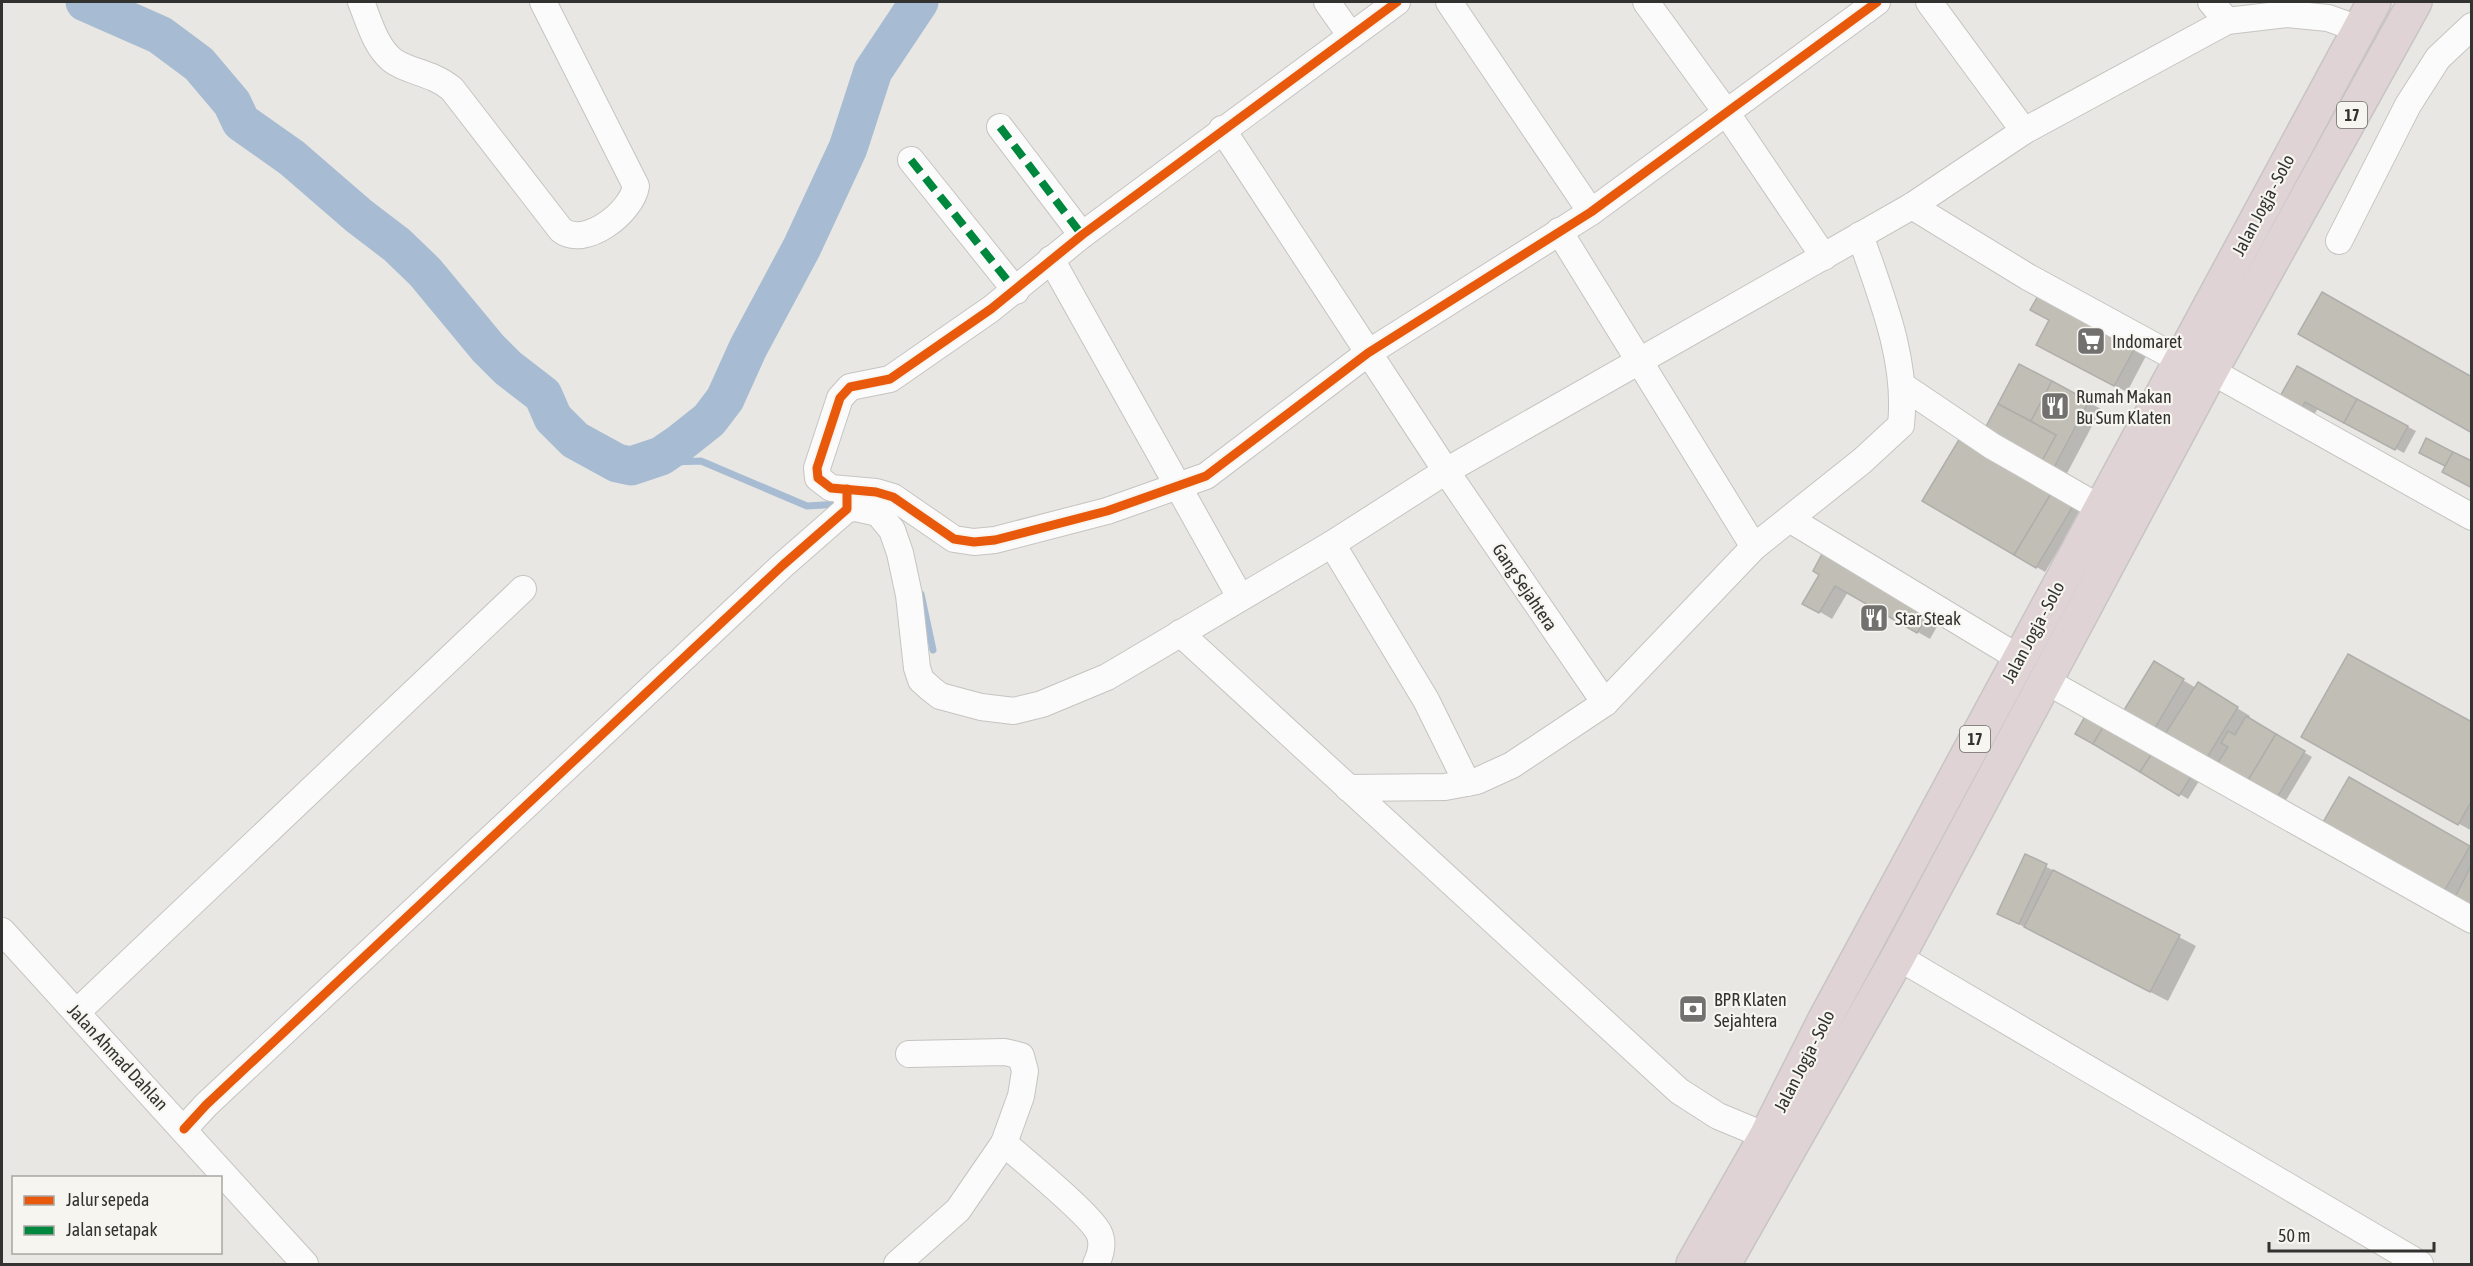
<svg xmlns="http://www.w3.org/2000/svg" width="2473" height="1266" font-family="'Asap Condensed',sans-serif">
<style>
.shadow{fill:#0003}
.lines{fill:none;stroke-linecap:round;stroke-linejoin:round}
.stream{stroke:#a7bcd2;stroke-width:7}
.river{stroke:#a7bcd2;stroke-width:39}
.building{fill:#c1bfb5;stroke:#aeaeab;stroke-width:1.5}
.minor-casing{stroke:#c5c4c1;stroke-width:28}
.highway-casing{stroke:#c6c5c3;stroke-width:36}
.minor{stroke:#fcfbfb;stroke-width:26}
.highway{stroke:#e0d3d5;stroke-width:33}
.quiet{stroke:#00873e;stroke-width:8;stroke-dasharray:15 8;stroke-linecap:butt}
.cycleway-casing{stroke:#f6f5f0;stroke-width:13}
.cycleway{stroke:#e8590c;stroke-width:9}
.labels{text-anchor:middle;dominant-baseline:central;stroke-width:4.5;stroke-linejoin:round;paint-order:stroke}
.shield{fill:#f6f5f0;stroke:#6d6c6a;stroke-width:1.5}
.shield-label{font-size:16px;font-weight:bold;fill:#323230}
.street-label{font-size:18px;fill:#323230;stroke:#f6f5f0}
.poi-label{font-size:18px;fill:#323230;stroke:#f6f5f0;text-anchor:start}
</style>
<rect width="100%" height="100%" fill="#e8e7e3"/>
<g class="shadow">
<polygon points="2051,320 2147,354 2127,392 2050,352"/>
<polygon points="2020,366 2101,409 2064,479 1983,435"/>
<polygon points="2297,368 2416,431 2404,453 2318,408 2313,417 2293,406"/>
<polygon points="1924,501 2084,507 2045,572"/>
<polygon points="1823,556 1939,623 1930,639 1848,592 1832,619 1805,603 1821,574"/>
<polygon points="2155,663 2196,688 2211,692 2250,716 2248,719 2312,757 2282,807 2123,715"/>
<polygon points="2088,715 2199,781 2188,799 2077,733"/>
<polygon points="2472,724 2472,831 2303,737"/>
<polygon points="2350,779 2472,849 2472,915 2457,907"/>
<polygon points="2026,856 2196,946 2168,1001 2007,918"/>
</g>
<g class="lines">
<g class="stream">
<polyline points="645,463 701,461 807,506 840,504"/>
<polyline points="921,594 933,650"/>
</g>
<polyline class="river" points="85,2 160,35 199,64 232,103 241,122 292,158 359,216 397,245 425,272 488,348 508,368 543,395 553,418 575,440 617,463 631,466 661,456 680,443 709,420 725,399 748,348 802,247 848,148 873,71 919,2"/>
</g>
<g class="building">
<polygon points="2322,292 2472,377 2472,433 2298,334"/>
<polygon points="2039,294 2136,346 2114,386 2036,345 2049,320 2030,310"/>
<polygon points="2019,364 2052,381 2031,421 1998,404"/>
<polygon points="2297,366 2357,399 2344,423 2305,402 2300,411 2278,400"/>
<polygon points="2052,381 2089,401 2051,473 2039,466 2056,435 2031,421"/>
<polygon points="2357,399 2408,426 2395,450 2344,423"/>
<polygon points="1998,404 2056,435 2039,466 1981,436"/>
<polygon points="1963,433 2055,487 2014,555 1922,501"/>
<polygon points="2426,438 2453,452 2445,466 2419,453"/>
<polygon points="2453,452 2472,461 2472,488 2442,472"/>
<polygon points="2055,487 2076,501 2036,568 2014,555"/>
<polygon points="1822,554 1928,615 1917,633 1835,586 1819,613 1802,604 1819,575 1813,571"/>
<polygon points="2348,654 2472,722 2472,800 2458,825 2301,737"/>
<polygon points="2154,661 2184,679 2152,733 2121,715"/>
<polygon points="2198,682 2238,707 2203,764 2162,739"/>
<polygon points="2087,713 2105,724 2093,744 2075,734"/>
<polygon points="2246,716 2276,734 2244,787 2214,769 2228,747 2221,743 2228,731 2235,735"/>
<polygon points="2105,724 2153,752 2140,772 2093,744"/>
<polygon points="2276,734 2305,751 2273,804 2244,787"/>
<polygon points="2153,752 2192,775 2179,796 2140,772"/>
<polygon points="2349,777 2470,846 2439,900 2318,831"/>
<polygon points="2025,854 2047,864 2019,924 1997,914"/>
<polygon points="2472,864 2472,915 2451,905"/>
<polygon points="2053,870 2180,935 2150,992 2024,927"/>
</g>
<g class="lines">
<g class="minor-casing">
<g id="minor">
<path d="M361,2C369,21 375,46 392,60C407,72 432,72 452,89L561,230C585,249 632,212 636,186L543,2"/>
<polyline points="1327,2 1351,36"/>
<polyline points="1397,2 1082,235 991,309 890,379 850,387 840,398 817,468 818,478 831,488 876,492 893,497 954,539 974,542 995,540 1107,511 1206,476 1368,353 1591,212 1877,2"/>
<polyline points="1449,2 1591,212"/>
<polyline points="1646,2 1726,112 1824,257"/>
<polyline points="1929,2 2024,131"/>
<polyline points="2211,2 2227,21"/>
<polyline points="1000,127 1082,235"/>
<polyline points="1222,129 1446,471 1605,703"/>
<polyline points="911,160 1016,291"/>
<polyline points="1912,206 2028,277 2180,360"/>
<polyline points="1559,231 1754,547"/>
<polyline points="2339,241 2408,105 2438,58 2472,26"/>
<polyline points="1051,259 1240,597"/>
<polyline points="2211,371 2472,517"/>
<polyline points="1903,386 1992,446 2100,508"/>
<polyline points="847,509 856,508 878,513 892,530 900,553 909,595 917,668 921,680 931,689 940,696 981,707 1014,711 1042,704 1107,677 1332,544 1446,471 1912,206 2024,131 2227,21 2287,14 2328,18 2359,29"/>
<polyline points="1791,520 2019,658"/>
<polyline points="1332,544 1426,700 1467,783"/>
<polyline points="1180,633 1679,1091 1718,1116 1766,1136"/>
<polyline points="2046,681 2472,920"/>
<path d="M1348,788L1445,787L1477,781L1512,765L1605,703L1754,547L1862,461L1901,425C1908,360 1881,296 1860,235"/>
<polyline points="2,931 305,1264"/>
<polyline points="1898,957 2420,1264"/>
<polyline points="77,1012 523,589"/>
<polyline points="184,1129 206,1105 783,565 847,509 847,492"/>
<path d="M1004,1143C1023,1160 1091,1215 1099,1233C1104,1244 1101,1254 1096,1264"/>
<polyline points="897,1264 958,1210 1004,1143 1021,1096 1025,1071 1021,1056 1005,1052 909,1054"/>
</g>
</g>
<g class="highway-casing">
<g id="highway">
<polyline points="1693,1264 1766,1136 1825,1019 2374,2"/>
<polyline points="1724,1264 1898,957 2211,371 2415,2"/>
</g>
</g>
<use href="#minor" class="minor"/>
<use href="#highway" class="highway"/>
<g class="quiet">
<polyline points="1000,127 1082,235"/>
<polyline points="911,160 1016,291"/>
</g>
<g class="cycleway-casing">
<g id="cycleway">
<polyline points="1397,2 1082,235 991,309 890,379 850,387 840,398 817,468 818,478 831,488 876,492 893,497 954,539 974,542 995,540 1107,511 1206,476 1368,353 1591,212 1877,2"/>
<polyline points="184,1129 206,1105 783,565 847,509 847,489"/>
</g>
</g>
<use href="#cycleway" class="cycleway"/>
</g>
<defs>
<g id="supermarket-square" transform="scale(1.5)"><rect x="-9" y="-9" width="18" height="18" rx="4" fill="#72716f" stroke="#f6f5f0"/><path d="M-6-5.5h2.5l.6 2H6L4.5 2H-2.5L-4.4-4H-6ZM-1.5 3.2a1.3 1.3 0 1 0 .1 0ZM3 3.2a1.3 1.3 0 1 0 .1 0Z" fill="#fff"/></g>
<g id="restaurant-square" transform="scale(1.5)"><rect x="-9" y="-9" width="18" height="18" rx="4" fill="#72716f" stroke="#f6f5f0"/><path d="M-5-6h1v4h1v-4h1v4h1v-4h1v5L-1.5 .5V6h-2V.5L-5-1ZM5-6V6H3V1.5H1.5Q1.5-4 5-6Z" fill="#fff"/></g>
<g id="bank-square" transform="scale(1.5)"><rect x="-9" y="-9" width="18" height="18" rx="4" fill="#72716f" stroke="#f6f5f0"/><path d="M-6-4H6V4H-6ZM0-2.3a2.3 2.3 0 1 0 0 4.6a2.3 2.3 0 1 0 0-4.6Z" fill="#fff"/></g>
</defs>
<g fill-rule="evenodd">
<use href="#supermarket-square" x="2091" y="341"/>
<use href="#restaurant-square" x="2055" y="406"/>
<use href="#restaurant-square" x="1874" y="618"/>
<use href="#bank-square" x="1693" y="1009"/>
</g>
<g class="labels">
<g class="shield">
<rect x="2337" y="102" width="30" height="26" rx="4.5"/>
<rect x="1960" y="726" width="30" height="26" rx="4.5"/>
</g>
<g class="shield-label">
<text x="2352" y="115">17</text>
<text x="1975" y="739">17</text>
</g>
<g class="street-label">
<text transform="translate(2263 205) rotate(-62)">Jalan Jogja - Solo</text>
<text transform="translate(1525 587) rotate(56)">Gang Sejahtera</text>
<text transform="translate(2033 632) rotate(-62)">Jalan Jogja - Solo</text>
<text transform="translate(118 1057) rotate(47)">Jalan Ahmad Dahlan</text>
<text transform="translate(1804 1061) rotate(-63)">Jalan Jogja - Solo</text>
</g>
<g class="poi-label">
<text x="2112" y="341">Indomaret</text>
<text x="2076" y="396">Rumah Makan<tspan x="2076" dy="21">Bu Sum Klaten</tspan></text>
<text x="1895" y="618">Star Steak</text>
<text x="1714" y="999">BPR Klaten<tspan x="1714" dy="21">Sejahtera</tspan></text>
</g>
</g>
<rect width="2473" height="1266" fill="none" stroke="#323230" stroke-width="6"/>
<rect x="12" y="1176" width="210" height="78" fill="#f6f5f0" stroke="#a8a7a3" stroke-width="1.5"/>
<rect x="24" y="1196" width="30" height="9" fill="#e8590c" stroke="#a8a7a3" stroke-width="1.5"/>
<text x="66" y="1206" font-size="18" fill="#323230">Jalur sepeda</text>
<rect x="24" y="1226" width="30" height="9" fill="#00873e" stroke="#a8a7a3" stroke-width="1.5"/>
<text x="66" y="1236" font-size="18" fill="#323230">Jalan setapak</text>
<path d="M2269 1242v9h165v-9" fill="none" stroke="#323230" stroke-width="3"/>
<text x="2278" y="1242" font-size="18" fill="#323230" stroke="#f6f5f0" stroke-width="4.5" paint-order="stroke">50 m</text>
</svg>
